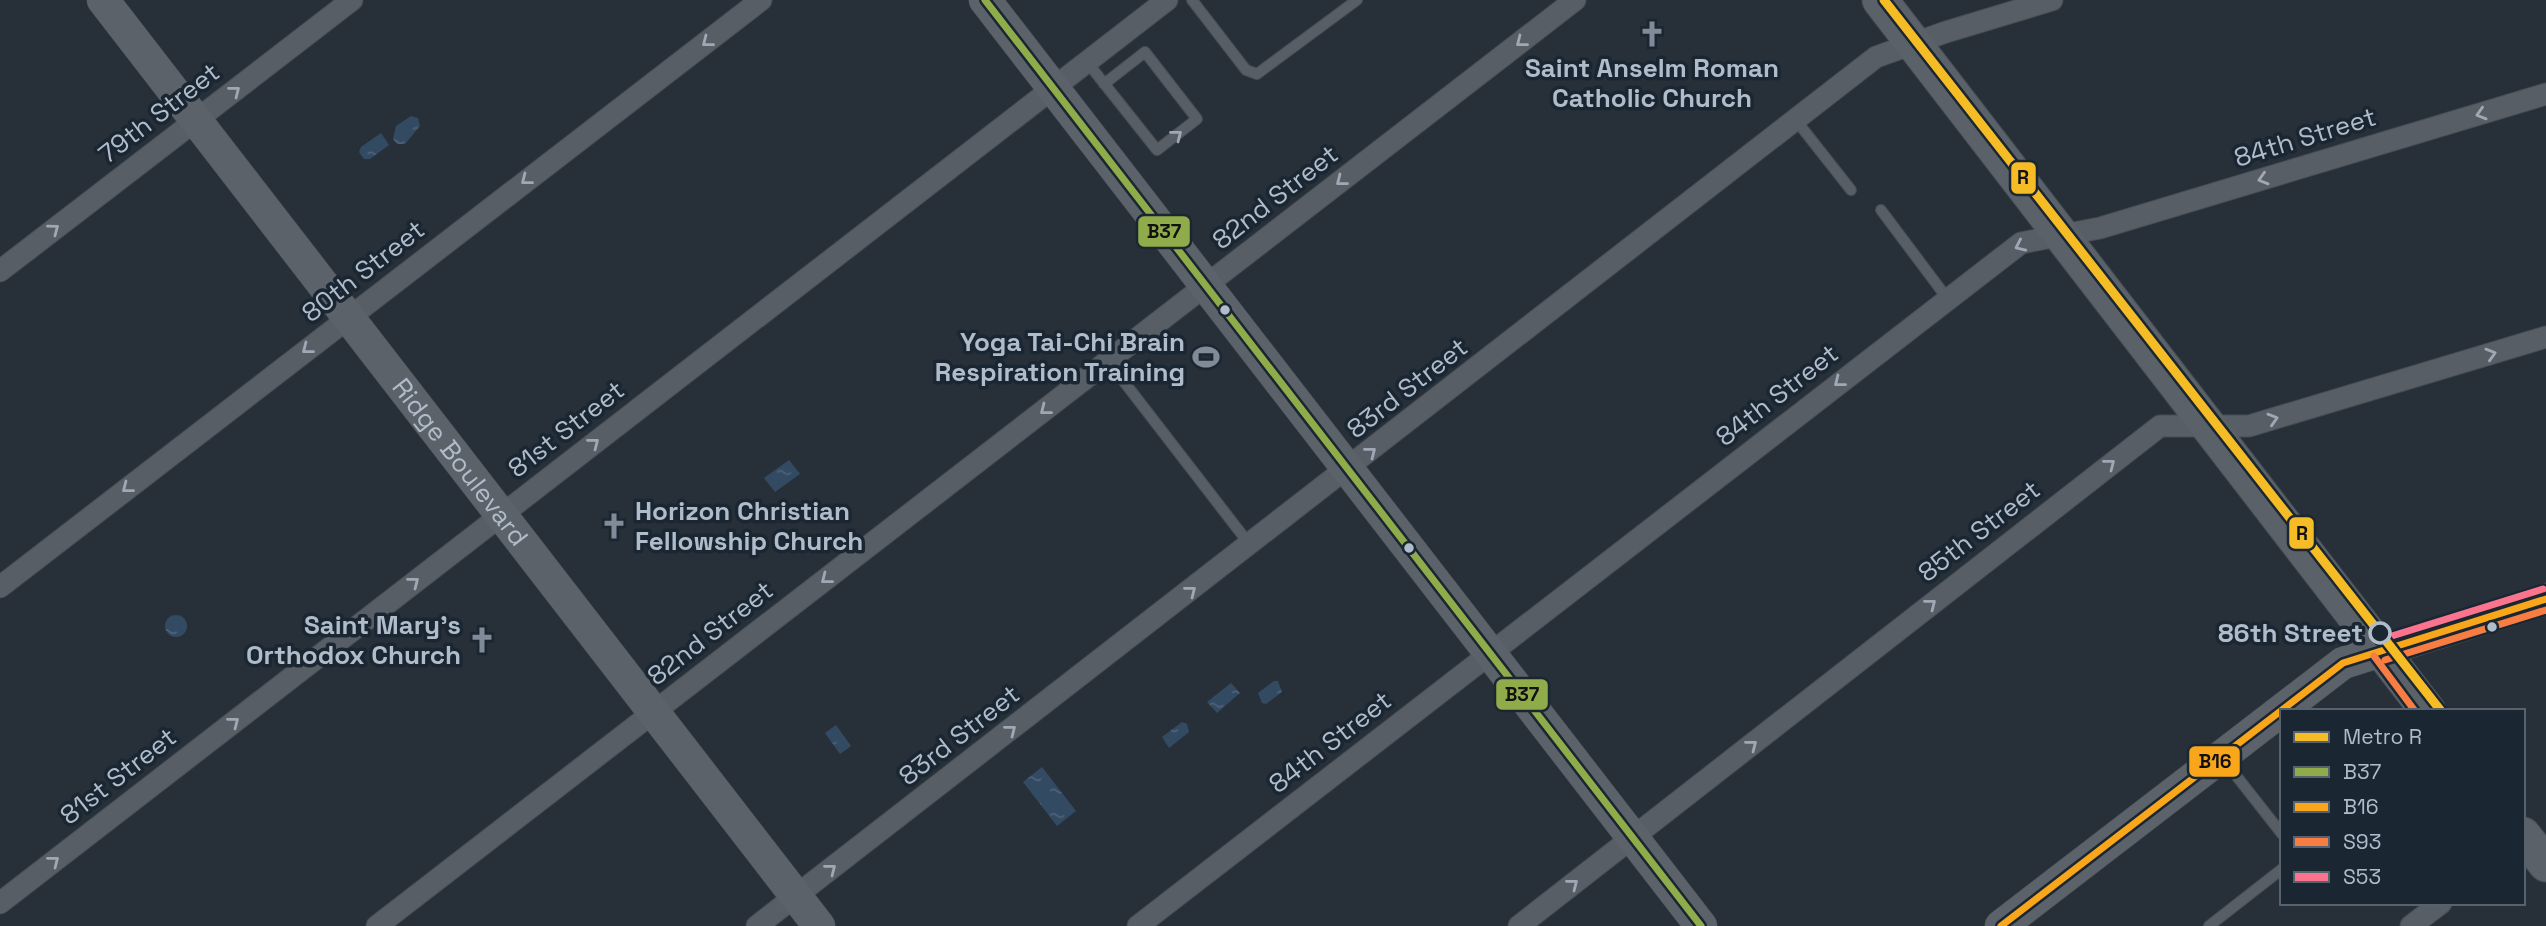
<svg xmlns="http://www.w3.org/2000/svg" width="2546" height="926" font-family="'Space Grotesk',sans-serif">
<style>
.water{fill:url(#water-ripples)}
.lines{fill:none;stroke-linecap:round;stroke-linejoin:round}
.lane-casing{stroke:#464c52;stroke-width:12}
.street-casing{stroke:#464c52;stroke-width:23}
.secondary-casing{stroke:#464c52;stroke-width:33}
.primary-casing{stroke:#454c54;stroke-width:37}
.lane{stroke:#585e66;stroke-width:10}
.street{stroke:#585e66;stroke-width:21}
.secondary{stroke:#5c626a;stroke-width:32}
.primary{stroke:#5a6168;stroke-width:35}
.bus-1-casing{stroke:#1a2733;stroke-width:12}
.bus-2-casing{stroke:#1a2733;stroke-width:12}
.bus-3-casing{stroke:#1a2733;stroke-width:12}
.bus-4-casing{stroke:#1a2733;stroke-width:12}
.bus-1{stroke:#90ac4a;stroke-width:7}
.bus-2{stroke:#faa61a;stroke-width:7}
.bus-3{stroke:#f77d43;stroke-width:7}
.bus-4{stroke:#fc738d;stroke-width:7}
.metro-1-casing{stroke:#1a2733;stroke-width:14}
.metro-1{stroke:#f6bc26;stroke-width:9}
.oneway{stroke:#9fa9b6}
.bus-dot{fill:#b1bcca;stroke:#1a2733;stroke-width:2.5}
.stop-dot{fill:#1a2733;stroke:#b1bcca;stroke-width:3.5}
.labels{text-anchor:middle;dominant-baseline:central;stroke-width:7;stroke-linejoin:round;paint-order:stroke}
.poi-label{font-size:26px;font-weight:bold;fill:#b1bcca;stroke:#1a2733;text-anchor:end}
.street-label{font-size:26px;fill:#b1bcca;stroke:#1a2733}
.stop-label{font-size:26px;font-weight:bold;fill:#b1bcca;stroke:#1a2733;text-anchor:end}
.line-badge{stroke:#1a2733;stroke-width:2.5}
.pale-badge-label{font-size:19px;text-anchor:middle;font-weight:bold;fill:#111}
</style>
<defs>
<pattern id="water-ripples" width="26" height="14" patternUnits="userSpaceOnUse" patternTransform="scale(1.75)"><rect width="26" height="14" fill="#334a63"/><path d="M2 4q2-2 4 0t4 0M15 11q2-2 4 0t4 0" fill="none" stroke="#4e6278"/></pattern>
</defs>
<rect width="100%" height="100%" fill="#273038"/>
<g class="water">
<polygon points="411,116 418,118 420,126 405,144 397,144 393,139 396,126"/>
<polygon points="381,133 389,145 370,159 364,159 359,152 361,147"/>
<polygon points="789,460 800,474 775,492 764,478"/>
<circle cx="176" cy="626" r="11"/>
<polygon points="1274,681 1278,681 1282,692 1266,704 1262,703 1258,693"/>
<polygon points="1231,683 1240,693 1217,713 1207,702"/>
<polygon points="1182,722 1187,724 1189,732 1169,748 1162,737"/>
<polygon points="836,725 851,746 840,754 825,733"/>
<polygon points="1042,767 1076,811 1057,826 1023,782"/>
</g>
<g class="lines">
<g class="lane-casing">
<g id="lane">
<polyline points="1192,0 1246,70 1257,74 1357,0"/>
<polyline points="1087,62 1157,150 1197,119 1145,52 1104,84"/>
<polyline points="1795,119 1851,190"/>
<polyline points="1881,210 1947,298"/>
<polyline points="1108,361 1250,545"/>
<polyline points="2223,759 2282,834"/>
<polyline points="2209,926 2282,869"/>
</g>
</g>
<g class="street-casing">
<g id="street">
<polyline points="0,271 352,0"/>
<polyline points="0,587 761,0"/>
<polyline points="0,903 1167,0"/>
<polyline points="377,926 1575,0"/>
<polyline points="757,926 1876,57 1946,32 2052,0"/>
<polyline points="1138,926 2021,243 2100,228 2546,94"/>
<polyline points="1519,926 2160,426 2249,426 2546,337"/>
<polyline points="2411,926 2441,903"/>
</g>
</g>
<g class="secondary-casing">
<g id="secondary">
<path id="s1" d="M103,0L819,926"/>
<polyline points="985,0 1701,926"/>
<polyline points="2001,926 2343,663 2546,599"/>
</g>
</g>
<g class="primary-casing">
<g id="primary">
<polyline points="1880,0 2428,711"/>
<polyline points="2523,835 2546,864"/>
</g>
</g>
<use href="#lane" class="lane"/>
<use href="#street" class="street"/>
<use href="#secondary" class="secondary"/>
<use href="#primary" class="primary"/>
<g class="bus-1-casing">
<polyline id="bus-1" points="985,0 1701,926"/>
</g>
<g class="bus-2-casing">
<polyline id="bus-2" points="2001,926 2343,663 2546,599"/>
</g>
<g class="bus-3-casing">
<g id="bus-3">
<polyline points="2374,656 2415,711"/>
<polyline points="2385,660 2546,610"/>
</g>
</g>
<g class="bus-4-casing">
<g id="bus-4">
<polyline points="2379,640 2543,589"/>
<polyline points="2390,644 2436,705"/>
</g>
</g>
<use href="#bus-1" class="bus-1"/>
<use href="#bus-2" class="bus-2"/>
<use href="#bus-3" class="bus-3"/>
<use href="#bus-4" class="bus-4"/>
<g class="metro-1-casing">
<polyline id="metro-1" points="1884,0 2441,711"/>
</g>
<use href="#metro-1" class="metro-1"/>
</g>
<defs><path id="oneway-chevron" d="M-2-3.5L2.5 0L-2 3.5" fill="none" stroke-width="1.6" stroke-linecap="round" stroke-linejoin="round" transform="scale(1.75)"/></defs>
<g class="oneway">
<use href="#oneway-chevron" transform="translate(707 42) rotate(142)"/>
<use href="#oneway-chevron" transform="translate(1521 42) rotate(142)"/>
<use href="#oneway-chevron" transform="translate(235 91) rotate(-38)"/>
<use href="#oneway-chevron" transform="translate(2481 114) rotate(163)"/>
<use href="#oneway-chevron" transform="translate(1177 135) rotate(-38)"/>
<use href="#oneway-chevron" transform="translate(2263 179) rotate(163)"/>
<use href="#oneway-chevron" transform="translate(526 180) rotate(142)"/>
<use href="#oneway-chevron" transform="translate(1341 181) rotate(142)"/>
<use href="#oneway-chevron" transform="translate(54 229) rotate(-37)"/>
<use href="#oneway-chevron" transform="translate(2020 246) rotate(155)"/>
<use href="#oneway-chevron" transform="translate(307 349) rotate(142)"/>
<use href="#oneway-chevron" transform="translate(2491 354) rotate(-17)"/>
<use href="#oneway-chevron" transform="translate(1839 382) rotate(142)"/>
<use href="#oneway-chevron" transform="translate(1045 410) rotate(142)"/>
<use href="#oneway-chevron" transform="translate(2273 419) rotate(-17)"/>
<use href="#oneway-chevron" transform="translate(594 443) rotate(-38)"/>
<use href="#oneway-chevron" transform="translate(1371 452) rotate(-38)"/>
<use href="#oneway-chevron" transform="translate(2110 464) rotate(-38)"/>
<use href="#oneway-chevron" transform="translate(127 488) rotate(142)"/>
<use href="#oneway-chevron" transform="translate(826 579) rotate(142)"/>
<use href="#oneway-chevron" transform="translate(414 582) rotate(-38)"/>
<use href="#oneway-chevron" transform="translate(1191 591) rotate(-38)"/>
<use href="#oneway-chevron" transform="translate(1931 604) rotate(-38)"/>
<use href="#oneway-chevron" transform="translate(234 722) rotate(-38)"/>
<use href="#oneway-chevron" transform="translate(1011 730) rotate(-38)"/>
<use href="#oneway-chevron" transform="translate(1752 745) rotate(-38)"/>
<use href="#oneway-chevron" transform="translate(54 861) rotate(-38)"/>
<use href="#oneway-chevron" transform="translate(831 869) rotate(-38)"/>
<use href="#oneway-chevron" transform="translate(1573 884) rotate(-38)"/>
</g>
<defs>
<g id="church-bare" transform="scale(2.1)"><path d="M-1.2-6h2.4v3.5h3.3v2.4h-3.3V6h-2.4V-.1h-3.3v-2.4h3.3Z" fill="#818b97" stroke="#1a2733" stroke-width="2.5" paint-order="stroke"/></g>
<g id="stadium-bare" transform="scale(2.1)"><path d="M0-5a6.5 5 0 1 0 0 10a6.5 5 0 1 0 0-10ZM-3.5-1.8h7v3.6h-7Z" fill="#818b97" stroke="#1a2733" stroke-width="2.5" paint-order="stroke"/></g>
</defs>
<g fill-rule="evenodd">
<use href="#church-bare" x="1652" y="34"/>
<use href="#stadium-bare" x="1206" y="357"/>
<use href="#church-bare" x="614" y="526"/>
<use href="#church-bare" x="482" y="640"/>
</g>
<g class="bus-dot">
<circle cx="1225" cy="310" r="6"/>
<circle cx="1409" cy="548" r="6"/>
<circle cx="2492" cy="627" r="6"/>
</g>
<circle class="stop-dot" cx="2380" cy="633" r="10"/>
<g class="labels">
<g class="poi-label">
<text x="1652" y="68" text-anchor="middle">Saint Anselm Roman<tspan x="1652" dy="30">Catholic Church</tspan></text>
<text x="1185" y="342">Yoga Tai-Chi Brain<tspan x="1185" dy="30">Respiration Training</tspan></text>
<text x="635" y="511" text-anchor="start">Horizon Christian<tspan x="635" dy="30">Fellowship Church</tspan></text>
<text x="461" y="625">Saint Mary's<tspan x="461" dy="30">Orthodox Church</tspan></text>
</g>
<g class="street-label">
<text transform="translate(159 113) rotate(-38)">79th Street</text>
<text transform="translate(2305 137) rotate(-17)">84th Street</text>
<text transform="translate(1275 197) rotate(-38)">82nd Street</text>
<text transform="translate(363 271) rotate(-38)">80th Street</text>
<text transform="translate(1407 388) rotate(-38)">83rd Street</text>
<text transform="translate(1777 395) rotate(-38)">84th Street</text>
<text transform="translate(566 429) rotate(-38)">81st Street</text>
<text stroke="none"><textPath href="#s1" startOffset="584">Ridge Boulevard</textPath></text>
<text transform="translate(1979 531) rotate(-38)">85th Street</text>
<text transform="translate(710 633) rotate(-38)">82nd Street</text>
<text transform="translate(959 735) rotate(-38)">83rd Street</text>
<text transform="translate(1330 742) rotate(-38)">84th Street</text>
<text transform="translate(118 776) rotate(-38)">81st Street</text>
</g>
<g class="stop-label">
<text x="2363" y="633">86th Street</text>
</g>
</g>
<g class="line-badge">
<rect x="2010" y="161" width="27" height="34" rx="7" fill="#f6bc26"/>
<rect x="1137" y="215" width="54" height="33" rx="7" fill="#90ac4a"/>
<rect x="2288" y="516" width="27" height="34" rx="7" fill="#f6bc26"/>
<rect x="1495" y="678" width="54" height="33" rx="7" fill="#90ac4a"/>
<rect x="2188" y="745" width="53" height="33" rx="7" fill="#faa61a"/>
</g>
<g class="pale-badge-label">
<text x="2023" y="184">R</text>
<text x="1164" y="238">B37</text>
<text x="2302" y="540">R</text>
<text x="1522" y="701">B37</text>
<text x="2215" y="768">B16</text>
</g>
<rect x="2280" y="709" width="245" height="196" fill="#1a2733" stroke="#56636f" stroke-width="2"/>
<rect x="2294" y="732" width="35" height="10" fill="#f6bc26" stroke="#56636f" stroke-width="2"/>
<text x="2343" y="744" font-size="21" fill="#b1bcca">Metro R</text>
<rect x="2294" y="767" width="35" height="10" fill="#90ac4a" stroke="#56636f" stroke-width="2"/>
<text x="2343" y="779" font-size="21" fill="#b1bcca">B37</text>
<rect x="2294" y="802" width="35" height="10" fill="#faa61a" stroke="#56636f" stroke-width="2"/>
<text x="2343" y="814" font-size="21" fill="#b1bcca">B16</text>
<rect x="2294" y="837" width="35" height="10" fill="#f77d43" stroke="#56636f" stroke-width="2"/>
<text x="2343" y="849" font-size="21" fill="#b1bcca">S93</text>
<rect x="2294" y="872" width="35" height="10" fill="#fc738d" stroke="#56636f" stroke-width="2"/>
<text x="2343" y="884" font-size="21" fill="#b1bcca">S53</text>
</svg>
